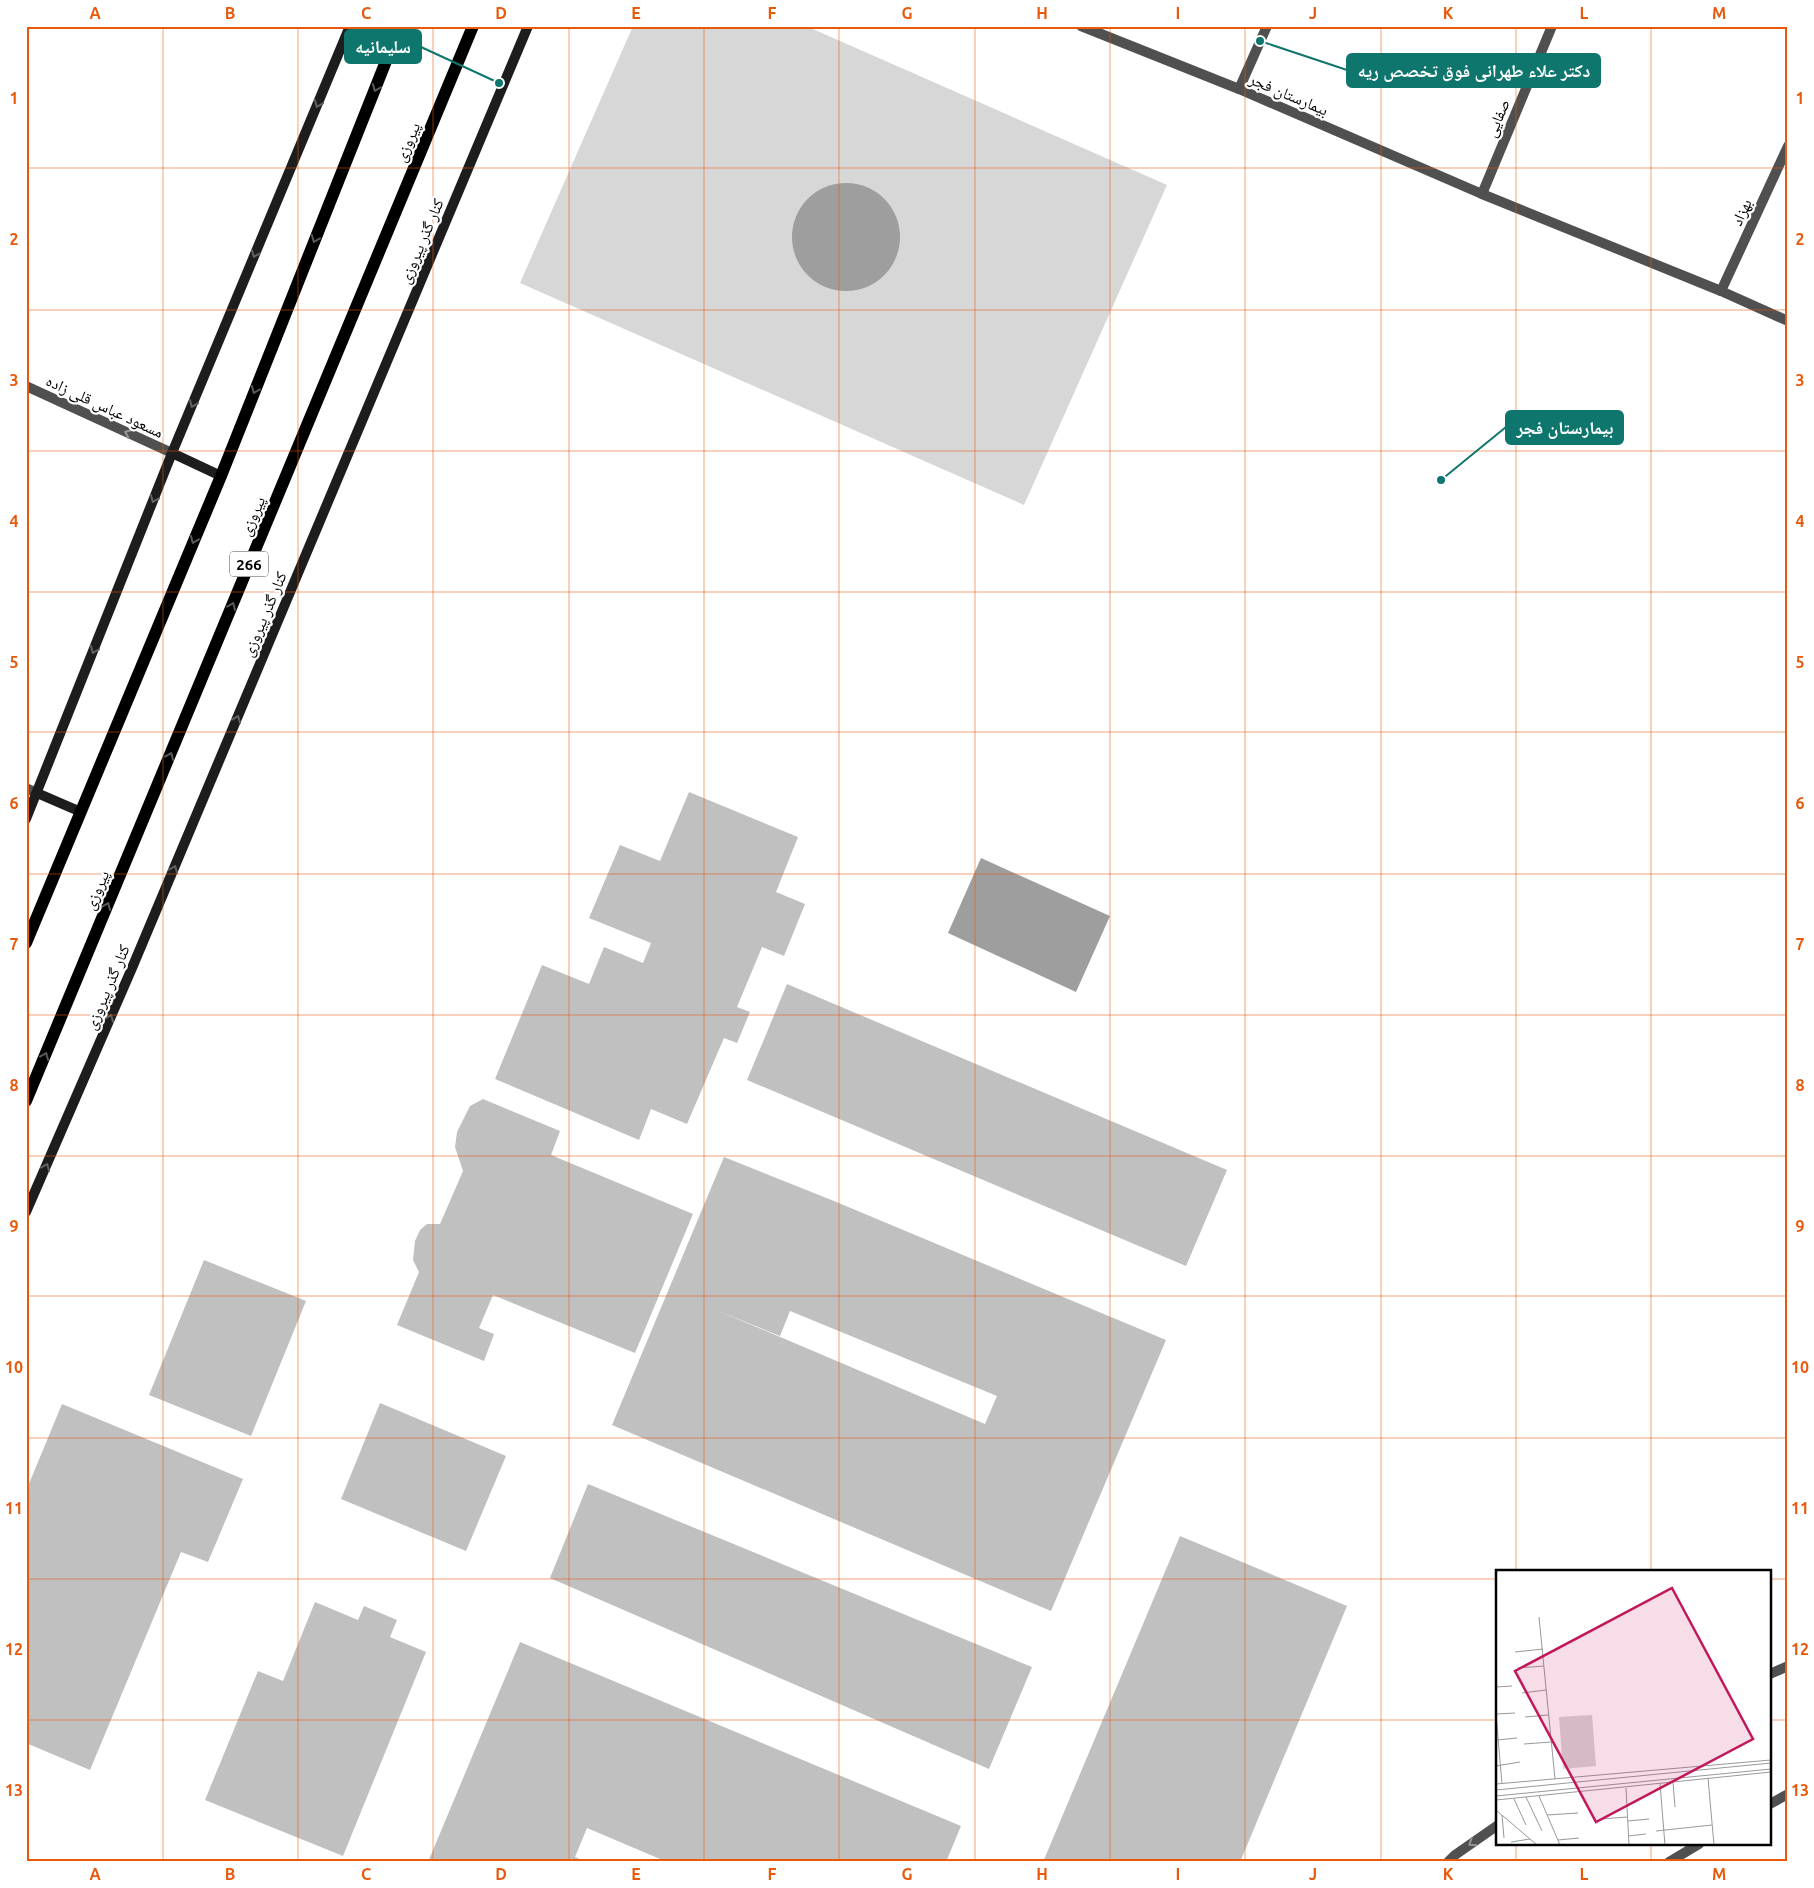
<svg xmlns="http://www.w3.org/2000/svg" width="1814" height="1888" font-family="Ubuntu,'Noto Naskh Arabic',sans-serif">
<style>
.green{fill:#d7d7d7}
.water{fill:#9e9e9e}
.building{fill:#c0c0c0;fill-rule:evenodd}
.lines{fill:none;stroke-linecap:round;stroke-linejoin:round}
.service{stroke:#505050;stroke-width:10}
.minor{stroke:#505050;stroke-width:10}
.tertiary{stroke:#505050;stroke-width:10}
.secondary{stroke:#1d1d1d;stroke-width:10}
.primary{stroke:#000;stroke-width:12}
.oneway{stroke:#595959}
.oneway2{stroke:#616161}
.oneway3{stroke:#969696}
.grid{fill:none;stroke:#e8590c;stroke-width:1;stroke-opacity:0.55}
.labels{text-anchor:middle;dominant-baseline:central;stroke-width:4.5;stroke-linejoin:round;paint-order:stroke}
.shield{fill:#fff;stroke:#4c4c4c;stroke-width:1}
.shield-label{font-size:15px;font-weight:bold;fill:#000}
.street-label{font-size:16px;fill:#000;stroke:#fff}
.inset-road{fill:none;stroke:#999;stroke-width:1}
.view{fill:#c2185b;fill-opacity:0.15;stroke:#c2185b;stroke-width:2.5}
.inset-edge{fill:none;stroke:#000;stroke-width:2.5}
.leader{fill:none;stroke:#0f766e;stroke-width:2}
.callout-dot{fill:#0f766e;stroke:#fff;stroke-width:2}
.callout{fill:#0f766e;stroke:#0f766e;stroke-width:2}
.callout-label{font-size:18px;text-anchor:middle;font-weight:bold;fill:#fff}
.neatline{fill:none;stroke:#e8590c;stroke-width:2}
.grid-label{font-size:16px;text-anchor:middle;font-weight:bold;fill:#e8590c}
</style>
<rect width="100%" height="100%" fill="#fff"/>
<polygon class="green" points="633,26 806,26 1167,185 1024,505 520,283"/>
<g class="water">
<circle cx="846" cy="237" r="54"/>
<polygon points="981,858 1110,916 1076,992 948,933"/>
</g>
<g class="building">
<polygon points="689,792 798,837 776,892 805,904 784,956 762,947 737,1007 750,1012 737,1043 724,1038 687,1124 651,1109 639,1140 495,1079 542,965 589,984 604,947 643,963 651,943 589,918 620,845 660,861"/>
<polygon points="787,984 1227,1170 1186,1266 747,1080"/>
<polygon points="483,1099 560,1131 551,1155 693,1214 635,1353 493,1295 479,1328 494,1334 484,1361 397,1325 419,1272 413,1260 415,1241 420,1230 427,1224 440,1224 463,1171 455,1147 457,1132 470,1106"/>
<path d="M724,1157L834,1201L1166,1340L1051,1611L612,1425ZM714,1309L780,1336L790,1311L997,1396L985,1424Z"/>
<polygon points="204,1260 306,1301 251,1436 149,1395"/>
<polygon points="380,1403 506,1456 466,1551 341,1499"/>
<polygon points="62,1404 243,1479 208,1562 181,1552 90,1770 26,1743 26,1491"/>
<polygon points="588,1484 1032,1667 989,1769 550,1578"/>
<polygon points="1180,1536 1347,1606 1240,1862 1043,1862"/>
<polygon points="315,1602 358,1620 364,1606 397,1620 390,1637 426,1652 343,1856 205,1800 258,1671 283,1681"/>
<polygon points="520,1642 961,1826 946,1862 667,1862 587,1828 575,1857 586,1862 428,1862"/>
</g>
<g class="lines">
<g class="service">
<polyline points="1770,1674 1788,1666"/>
<polyline points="1770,1804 1788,1794"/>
<polyline points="1448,1862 1455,1855 1498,1825"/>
<polyline points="1669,1862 1699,1844"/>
</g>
<g class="minor">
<polyline points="1081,26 1239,89 1482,194 1721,291 1788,321"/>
<polyline points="1239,89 1267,26"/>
<polyline points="1482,194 1552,26"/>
<polyline points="1721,291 1788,146"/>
<polyline points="26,788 37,793"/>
</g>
<polyline class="tertiary" points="26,386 172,453"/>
<g class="secondary">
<polyline points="172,453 221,476"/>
<polyline points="37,793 81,812"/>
<polyline points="26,819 172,453 350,26"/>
<polyline points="26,1212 132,968 528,26"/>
</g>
<g class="primary">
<polyline points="26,943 221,476 400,26"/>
<polyline points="26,1101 473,26"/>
</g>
</g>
<defs><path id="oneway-chevron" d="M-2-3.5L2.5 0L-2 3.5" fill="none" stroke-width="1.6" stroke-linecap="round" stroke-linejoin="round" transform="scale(1.25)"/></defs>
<g class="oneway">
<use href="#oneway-chevron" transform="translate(376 88) rotate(112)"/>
<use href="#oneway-chevron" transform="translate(315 239) rotate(112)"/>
<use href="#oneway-chevron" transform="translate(255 390) rotate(112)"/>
<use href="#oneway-chevron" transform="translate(194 540) rotate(113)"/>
<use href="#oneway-chevron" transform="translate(232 606) rotate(-67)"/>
<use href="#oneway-chevron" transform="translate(170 756) rotate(-67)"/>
<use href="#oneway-chevron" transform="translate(107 906) rotate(-67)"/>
<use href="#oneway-chevron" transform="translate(45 1056) rotate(-67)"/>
</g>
<g class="oneway2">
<use href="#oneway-chevron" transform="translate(318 104) rotate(113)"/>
<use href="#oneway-chevron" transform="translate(255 254) rotate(113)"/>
<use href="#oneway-chevron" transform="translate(193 404) rotate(113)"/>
<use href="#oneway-chevron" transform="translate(154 499) rotate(112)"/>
<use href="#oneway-chevron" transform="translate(94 650) rotate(112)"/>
<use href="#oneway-chevron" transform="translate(237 719) rotate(-67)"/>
<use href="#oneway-chevron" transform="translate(174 869) rotate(-67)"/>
<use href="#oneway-chevron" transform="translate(110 1018) rotate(-67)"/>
<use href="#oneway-chevron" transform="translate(46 1167) rotate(-67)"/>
</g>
<g class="oneway3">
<use href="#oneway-chevron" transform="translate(128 433) rotate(-155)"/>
<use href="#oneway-chevron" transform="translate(1472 1843) rotate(146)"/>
</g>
<path class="grid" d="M163,26V1862M298,26V1862M433,26V1862M569,26V1862M704,26V1862M839,26V1862M975,26V1862M1110,26V1862M1245,26V1862M1381,26V1862M1516,26V1572M1651,26V1572M26,168H1788M26,310H1788M26,451H1788M26,592H1788M26,732H1788M26,874H1788M26,1015H1788M26,1156H1788M26,1296H1788M26,1438H1788M26,1579H1498M1770,1579H1788M26,1720H1498M1770,1720H1788M1516,1844V1862M1651,1844V1862"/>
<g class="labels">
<rect class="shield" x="230" y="551.5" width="38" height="25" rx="4"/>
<g class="shield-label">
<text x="249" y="564">266</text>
</g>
<g class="street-label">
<text transform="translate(1289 94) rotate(23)">بیمارستان فجر</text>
<text transform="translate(1497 118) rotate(-67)">صفایی</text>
<text transform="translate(407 142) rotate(-67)">پیروزی</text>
<text transform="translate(1741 212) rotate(-65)">بهزاد</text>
<text transform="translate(421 241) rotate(-67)">کنار گذر پیروزی</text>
<text transform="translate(105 406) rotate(25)">مسعود عباس قلی زاده</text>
<text transform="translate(252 516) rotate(-67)">پیروزی</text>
<text transform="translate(264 614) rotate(-67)">کنار گذر پیروزی</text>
<text transform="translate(96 890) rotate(-67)">پیروزی</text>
<text transform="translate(107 987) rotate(-67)">کنار گذر پیروزی</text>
</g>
</g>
<g transform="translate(1496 1570)">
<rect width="275" height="275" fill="#fff"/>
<path d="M96,145L100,196L67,199L63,147Z" fill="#d7d7d7"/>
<path class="inset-road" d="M43,47L59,209M19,82L47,79M22,98L48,96M0,117L16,116M26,123L50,120M0,144L6,214M0,144L19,143M29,147L52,145M1,170L21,168M28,174L55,172M0,196L24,192M212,208L218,275M177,212L179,237M0,214L275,190M164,214L169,275M130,218L133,275M0,220L275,193M0,226L275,199M43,226L64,275M30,227L46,261M18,229L30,255M0,230L275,202M0,240L41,275M6,245L8,268M51,245L82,243M105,249L131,247M132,251L153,249M160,261L216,255M132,266L150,264M62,270L83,268M15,272L34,269"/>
<path class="view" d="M176,18L257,169L100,252L19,101Z"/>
<rect width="275" height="275" class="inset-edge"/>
</g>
<path class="leader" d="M499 83L421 47M1260 41L1347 70M1441 480L1506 427"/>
<g class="callout-dot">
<circle cx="499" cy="83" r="5"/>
<circle cx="1260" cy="41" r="5"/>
<circle cx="1441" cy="480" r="5"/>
</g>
<g class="callout">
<rect x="345" y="30" width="76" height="33" rx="5"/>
<rect x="1347" y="54" width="253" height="33" rx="5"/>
<rect x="1506" y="411" width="117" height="33" rx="5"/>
</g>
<g class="callout-label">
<text x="383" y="53">سلیمانیه</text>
<text x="1474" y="77">دکتر علاء طهرانی فوق تخصص ریه</text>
<text x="1565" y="434">بیمارستان فجر</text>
</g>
<rect width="1814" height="1888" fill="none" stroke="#ffffff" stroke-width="55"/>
<rect x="28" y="28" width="1758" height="1832" class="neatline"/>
<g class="grid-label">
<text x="95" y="19">A</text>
<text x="230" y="19">B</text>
<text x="366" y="19">C</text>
<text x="501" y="19">D</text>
<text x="636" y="19">E</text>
<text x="772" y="19">F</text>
<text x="907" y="19">G</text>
<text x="1042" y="19">H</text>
<text x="1178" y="19">I</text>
<text x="1313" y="19">J</text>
<text x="1448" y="19">K</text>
<text x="1584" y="19">L</text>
<text x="1719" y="19">M</text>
<text x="14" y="104">1</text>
<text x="1800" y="104">1</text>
<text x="14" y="245">2</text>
<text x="1800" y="245">2</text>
<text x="14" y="386">3</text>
<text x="1800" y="386">3</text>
<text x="14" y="527">4</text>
<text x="1800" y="527">4</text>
<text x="14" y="668">5</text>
<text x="1800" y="668">5</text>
<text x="14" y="809">6</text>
<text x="1800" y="809">6</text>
<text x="14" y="950">7</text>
<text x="1800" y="950">7</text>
<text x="14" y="1091">8</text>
<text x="1800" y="1091">8</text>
<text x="14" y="1232">9</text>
<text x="1800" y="1232">9</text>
<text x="14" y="1373">10</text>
<text x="1800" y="1373">10</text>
<text x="14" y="1514">11</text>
<text x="1800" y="1514">11</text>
<text x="14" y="1655">12</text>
<text x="1800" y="1655">12</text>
<text x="14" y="1796">13</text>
<text x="1800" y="1796">13</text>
<text x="95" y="1880">A</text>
<text x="230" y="1880">B</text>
<text x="366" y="1880">C</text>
<text x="501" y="1880">D</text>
<text x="636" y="1880">E</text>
<text x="772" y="1880">F</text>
<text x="907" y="1880">G</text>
<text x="1042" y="1880">H</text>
<text x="1178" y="1880">I</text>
<text x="1313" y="1880">J</text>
<text x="1448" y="1880">K</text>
<text x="1584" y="1880">L</text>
<text x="1719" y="1880">M</text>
</g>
</svg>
